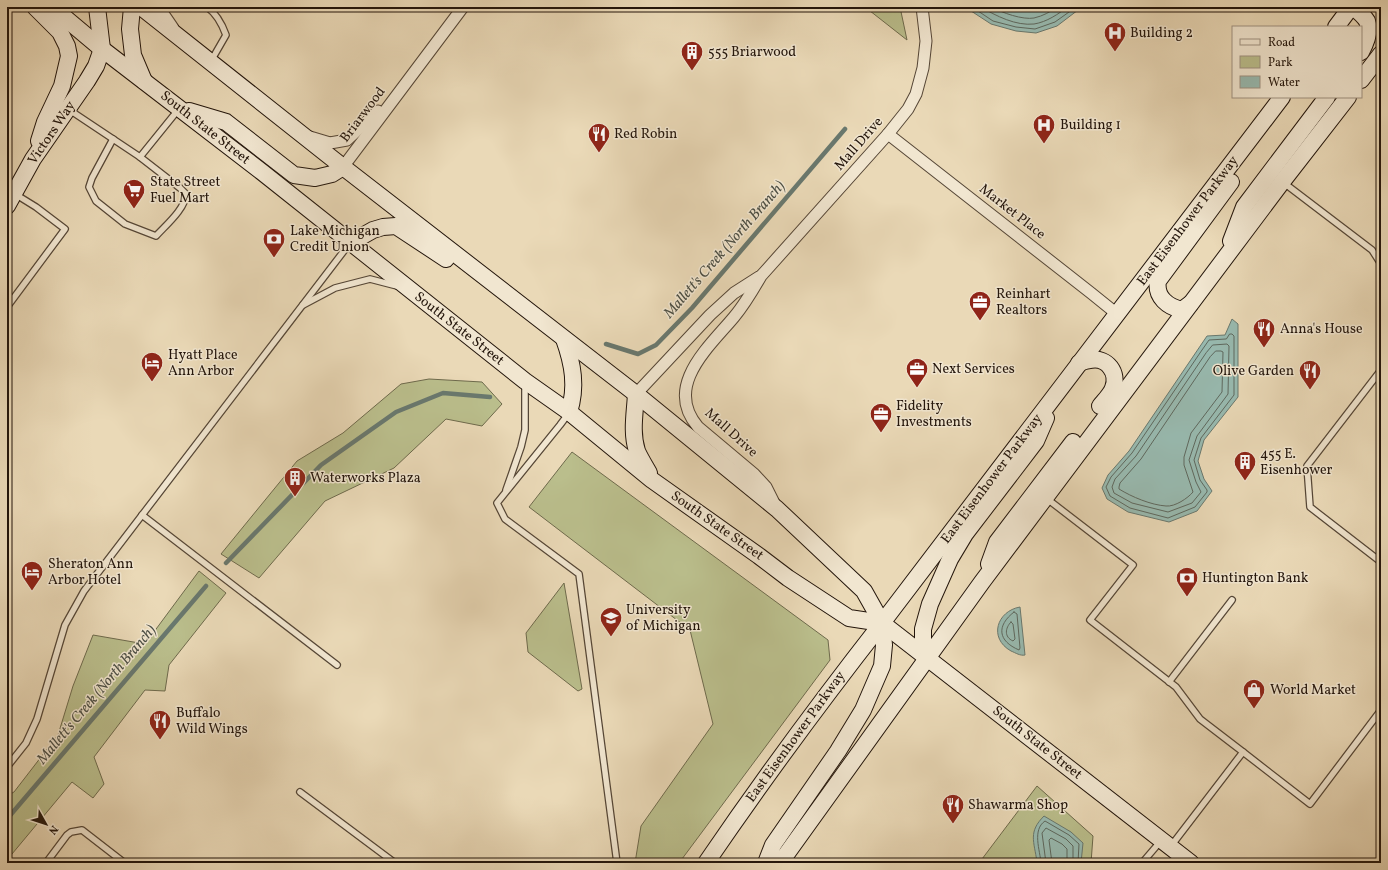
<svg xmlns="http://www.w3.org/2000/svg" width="1388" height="870" font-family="Vollkorn,serif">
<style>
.green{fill:#babe8c;stroke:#6e6a4c}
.water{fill:#98bab0;stroke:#69786e}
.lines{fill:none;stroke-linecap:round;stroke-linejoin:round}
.shore{stroke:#5e685e;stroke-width:1}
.stream{stroke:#69786e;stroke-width:4.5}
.lane-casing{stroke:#554636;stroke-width:8}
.street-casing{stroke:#554636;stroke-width:13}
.secondary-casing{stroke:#23150b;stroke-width:18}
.lane{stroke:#f1e6d0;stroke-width:5.5}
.street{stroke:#f1e6d0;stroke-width:11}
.secondary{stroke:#f1e6d0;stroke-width:16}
.labels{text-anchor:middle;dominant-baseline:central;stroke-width:3;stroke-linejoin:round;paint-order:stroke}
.poi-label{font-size:14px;fill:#23150b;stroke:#f1e6d0;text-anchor:start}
.street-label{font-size:14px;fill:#23150b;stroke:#f1e6d0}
.water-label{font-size:15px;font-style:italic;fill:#4c4f45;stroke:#f1e6d0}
</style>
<rect width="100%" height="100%" fill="#ead9b7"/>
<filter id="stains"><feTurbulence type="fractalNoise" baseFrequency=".005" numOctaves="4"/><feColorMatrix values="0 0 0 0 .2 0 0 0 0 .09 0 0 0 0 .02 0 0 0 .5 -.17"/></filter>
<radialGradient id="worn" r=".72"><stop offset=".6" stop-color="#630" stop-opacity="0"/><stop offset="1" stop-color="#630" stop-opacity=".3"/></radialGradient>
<g class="green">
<polygon points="865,7 900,7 907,40"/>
<polygon points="429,379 482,382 502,404 482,426 446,419 394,468 325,501 259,578 221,554 297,461 343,433 401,384"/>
<polygon points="572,452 828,640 830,660 679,863 635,863 641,826 713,724 690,630 529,507"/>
<polygon points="199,571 226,593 169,665 165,691 145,690 94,757 104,784 93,798 72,782 7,860 7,796 14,792 58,735 73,686 93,635 145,644"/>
<polygon points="564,583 582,689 578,691 528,652 526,633"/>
<polygon points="1037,786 1093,836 1091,863 979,863"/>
</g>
<g class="water">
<polygon points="966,7 1082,7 1057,26 1036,33 1016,31 991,24 968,9"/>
<polygon points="1232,319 1238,324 1238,397 1204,440 1198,461 1204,479 1212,491 1197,511 1169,522 1128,512 1107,499 1102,488 1108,475 1129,451 1207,336 1225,335"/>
<path d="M1020,607L1025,655C1020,656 1016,653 1011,651C988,638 997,611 1020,607Z"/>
<path d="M1044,816L1071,832L1083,843L1081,863L1037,862C1034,841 1028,832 1044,816Z"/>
</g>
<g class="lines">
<g class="shore">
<polyline points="972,7 993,21 1016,27 1035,29 1055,22 1076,7"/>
<path d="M981,7C996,16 1016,26 1034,24C1047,22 1058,14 1068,7"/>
<path d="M992,7C1002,13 1023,20 1034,18C1043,16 1050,12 1057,7"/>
<polygon points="1230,334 1232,334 1234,336 1234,395 1201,438 1194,460 1200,480 1207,490 1207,492 1195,507 1168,518 1130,508 1110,496 1106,487 1111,477 1132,453 1202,350 1209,340 1226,339"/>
<polygon points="1213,345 1227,344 1229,346 1228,394 1197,436 1189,460 1196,482 1201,492 1192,503 1168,512 1132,503 1114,493 1112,487 1115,479 1136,456 1206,353"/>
<path d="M1216,351H1221L1223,352L1222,392L1191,433L1184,457V465L1193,492C1188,498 1175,507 1166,506C1151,505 1132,497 1119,489V487L1120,483L1141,459L1210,357Z"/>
<path d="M1014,612L1017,614L1020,648L1019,650C998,641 996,626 1014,612Z"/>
<path d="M1011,622L1013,624L1015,639L1013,641C1004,637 1005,628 1011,622Z"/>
<path d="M1041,863C1040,850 1032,830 1045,821L1069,835L1079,844L1078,863"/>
<polyline points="1046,863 1042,833 1046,828 1066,839 1073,846 1073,863"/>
<polyline points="1052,863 1049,840 1051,838 1062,844 1067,849 1067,863"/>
</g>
<g class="stream">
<polyline points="606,344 638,354 656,345 692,308 845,129"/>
<polyline points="226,563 321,465 396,412 443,393 490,397"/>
<polyline points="7,819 206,586"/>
</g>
<g class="lane-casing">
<g id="lane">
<path d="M207,7C217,14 222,24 226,35L211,61"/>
<polyline points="68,109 140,157 178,110"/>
<path d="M113,139L92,178L89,187L96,201L125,224L156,236C165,226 186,208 186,194L180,188L140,157"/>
<polyline points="1284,183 1372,250 1381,264"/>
<polyline points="303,305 335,288 370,279 397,286"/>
<polyline points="7,307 65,229 36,207 15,194"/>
<polyline points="1381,370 1307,466 1310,507 1381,562"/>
<polyline points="569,413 560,425 497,503 505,519 579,574 617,863"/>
<polyline points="506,490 521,447 525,430 525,384"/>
<polyline points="1046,498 1133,565 1090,620 1176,687 1200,719 1243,752 1171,846"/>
<polyline points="142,515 337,665"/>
<polyline points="1169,682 1232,600"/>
<polyline points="1243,752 1310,804 1381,710"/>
<polyline points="7,767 26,743 37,719 65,625 84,591 350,243"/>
<polyline points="300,792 395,863"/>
<polyline points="46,863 67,835 71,832 82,830 122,861"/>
<polyline points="1142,863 1160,842"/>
</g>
</g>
<g class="street-casing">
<g id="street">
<polyline points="162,7 162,12 173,28"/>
<polyline points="888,134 1091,293 1117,314"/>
<polyline points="310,137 330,143 347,140 378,111"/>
<polyline points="343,167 463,7"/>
<polyline points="636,394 710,315 734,293 759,277"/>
<path d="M774,503L766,487L754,474L698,427C663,386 709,347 734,317C745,304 753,290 761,276L888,134L908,109L916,94L923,68L926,41L922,7"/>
</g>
</g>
<g class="secondary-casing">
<g id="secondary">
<polyline points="35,7 60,32 67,46 69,56 62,86 45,122 39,141"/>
<polyline points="52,7 102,49 262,172 525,381 569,412 652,480 759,556 788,578 849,618 882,623"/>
<polyline points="132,7 130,29 133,55 144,81"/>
<polyline points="141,7 343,167 636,394 777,509 864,591 882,623 1191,863"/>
<path d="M1353,7C1358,11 1364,16 1367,21C1371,31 1366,43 1361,52"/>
<polyline points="1336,27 1351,7"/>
<polyline points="1361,80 1381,54"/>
<polyline points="189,111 226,122 294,175 315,178 332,174 343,167"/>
<polyline points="7,206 33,159 87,81 96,66 102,49 97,7"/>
<polyline points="1231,241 1244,207 1327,97"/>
<polyline points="350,243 373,230 383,227 396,226 446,259"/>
<path d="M1190,304L1182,310C1168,307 1155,297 1158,281L1231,182"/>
<path d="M564,339C573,364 577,387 569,412"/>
<path d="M1079,363C1082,362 1087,360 1091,360C1107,357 1119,373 1113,388C1111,394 1104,401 1100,406"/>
<path d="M636,394C635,413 631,432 637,451C640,458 645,466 649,473"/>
<polyline points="989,564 997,542 1073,442"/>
<polyline points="927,658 923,639 923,629 930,604 950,559 965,534 1036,441 1046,418"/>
<path d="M706,863C762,781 821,701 882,623L1282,97"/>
<polyline points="766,863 773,845 838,751 863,710 882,666 884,645 882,623"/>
<polyline points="780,863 982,582 1282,182 1348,97"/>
</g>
</g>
<use href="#lane" class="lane"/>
<use href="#street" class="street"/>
<use href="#secondary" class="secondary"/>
</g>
<defs>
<g id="hospital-pin" transform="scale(1.15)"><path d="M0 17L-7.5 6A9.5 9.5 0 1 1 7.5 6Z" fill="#8f2418" stroke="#f1e6d0"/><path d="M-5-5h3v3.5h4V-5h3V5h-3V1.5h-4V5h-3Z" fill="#fff"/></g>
<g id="building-pin" transform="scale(1.15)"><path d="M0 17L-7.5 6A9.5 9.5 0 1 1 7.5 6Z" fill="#8f2418" stroke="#f1e6d0"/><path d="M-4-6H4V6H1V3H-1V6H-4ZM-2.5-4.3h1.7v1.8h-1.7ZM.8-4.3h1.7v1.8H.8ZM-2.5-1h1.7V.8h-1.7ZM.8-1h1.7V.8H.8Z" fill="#fff"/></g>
<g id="restaurant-pin" transform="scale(1.15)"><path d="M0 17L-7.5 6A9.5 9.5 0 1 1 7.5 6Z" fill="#8f2418" stroke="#f1e6d0"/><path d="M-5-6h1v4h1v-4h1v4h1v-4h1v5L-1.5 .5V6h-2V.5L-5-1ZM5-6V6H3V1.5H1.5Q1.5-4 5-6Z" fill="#fff"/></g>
<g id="supermarket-pin" transform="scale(1.15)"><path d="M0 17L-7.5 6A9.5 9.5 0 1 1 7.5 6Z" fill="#8f2418" stroke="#f1e6d0"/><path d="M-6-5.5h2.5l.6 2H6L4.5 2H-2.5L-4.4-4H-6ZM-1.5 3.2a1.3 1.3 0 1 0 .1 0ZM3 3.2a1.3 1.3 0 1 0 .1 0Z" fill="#fff"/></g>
<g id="bank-pin" transform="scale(1.15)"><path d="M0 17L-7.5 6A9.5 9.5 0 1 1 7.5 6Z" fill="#8f2418" stroke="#f1e6d0"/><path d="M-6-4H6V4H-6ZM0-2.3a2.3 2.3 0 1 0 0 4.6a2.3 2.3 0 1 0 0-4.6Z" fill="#fff"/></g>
<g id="office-pin" transform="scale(1.15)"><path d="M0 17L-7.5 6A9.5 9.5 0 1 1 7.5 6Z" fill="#8f2418" stroke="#f1e6d0"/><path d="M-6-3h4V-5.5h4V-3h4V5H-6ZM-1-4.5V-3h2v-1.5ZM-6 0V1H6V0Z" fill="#fff"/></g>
<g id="hotel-pin" transform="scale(1.15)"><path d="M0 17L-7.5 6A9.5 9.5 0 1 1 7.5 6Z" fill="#8f2418" stroke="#f1e6d0"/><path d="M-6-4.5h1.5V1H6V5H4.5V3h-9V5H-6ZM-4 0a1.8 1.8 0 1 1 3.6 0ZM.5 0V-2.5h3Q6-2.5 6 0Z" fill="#fff"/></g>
<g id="university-pin" transform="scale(1.15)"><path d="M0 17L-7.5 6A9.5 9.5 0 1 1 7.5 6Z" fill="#8f2418" stroke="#f1e6d0"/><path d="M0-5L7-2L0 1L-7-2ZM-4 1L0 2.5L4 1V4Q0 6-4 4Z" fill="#fff"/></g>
<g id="shop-pin" transform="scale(1.15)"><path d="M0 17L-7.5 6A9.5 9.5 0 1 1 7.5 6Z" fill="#8f2418" stroke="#f1e6d0"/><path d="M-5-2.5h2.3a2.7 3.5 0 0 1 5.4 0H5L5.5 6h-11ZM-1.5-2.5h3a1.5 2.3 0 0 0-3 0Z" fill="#fff"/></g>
</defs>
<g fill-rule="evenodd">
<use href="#hospital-pin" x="1115" y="33"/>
<use href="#building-pin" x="692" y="52"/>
<use href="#hospital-pin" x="1044" y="125"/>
<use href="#restaurant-pin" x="599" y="134"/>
<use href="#supermarket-pin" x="134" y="190"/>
<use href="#bank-pin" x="274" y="239"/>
<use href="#office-pin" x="980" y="302"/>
<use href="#restaurant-pin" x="1264" y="329"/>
<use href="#hotel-pin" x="152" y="363"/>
<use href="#office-pin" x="917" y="369"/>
<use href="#restaurant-pin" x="1310" y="371"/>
<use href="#office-pin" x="881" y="414"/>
<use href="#building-pin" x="1245" y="462"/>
<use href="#building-pin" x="295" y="478"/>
<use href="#hotel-pin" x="32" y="572"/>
<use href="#bank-pin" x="1187" y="578"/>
<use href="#university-pin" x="611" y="618"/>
<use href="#shop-pin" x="1254" y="690"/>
<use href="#restaurant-pin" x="160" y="721"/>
<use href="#restaurant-pin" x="953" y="805"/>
</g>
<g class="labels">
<g class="poi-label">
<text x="1130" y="33">Building 2</text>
<text x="708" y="52">555 Briarwood</text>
<text x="1060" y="125">Building 1</text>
<text x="614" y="134">Red Robin</text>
<text x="150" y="182">State Street<tspan x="150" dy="16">Fuel Mart</tspan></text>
<text x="290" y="231">Lake Michigan<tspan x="290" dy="16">Credit Union</tspan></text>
<text x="996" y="294">Reinhart<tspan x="996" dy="16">Realtors</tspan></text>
<text x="1280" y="329">Anna's House</text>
<text x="168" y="355">Hyatt Place<tspan x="168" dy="16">Ann Arbor</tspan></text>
<text x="932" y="369">Next Services</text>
<text x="1294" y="371" text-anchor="end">Olive Garden</text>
<text x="896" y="406">Fidelity<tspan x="896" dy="16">Investments</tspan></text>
<text x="1260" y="454">455 E.<tspan x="1260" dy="16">Eisenhower</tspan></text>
<text x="310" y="478">Waterworks Plaza</text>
<text x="48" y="564">Sheraton Ann<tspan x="48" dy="16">Arbor Hotel</tspan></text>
<text x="1202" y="578">Huntington Bank</text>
<text x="626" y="610">University<tspan x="626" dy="16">of Michigan</tspan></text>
<text x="1270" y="690">World Market</text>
<text x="176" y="713">Buffalo<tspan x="176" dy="16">Wild Wings</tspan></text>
<text x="968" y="805">Shawarma Shop</text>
</g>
<g class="street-label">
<text transform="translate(363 115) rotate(-53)">Briarwood</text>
<text transform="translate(205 128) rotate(38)">South State Street</text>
<text transform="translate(52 133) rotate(-56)">Victors Way</text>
<text transform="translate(859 144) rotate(-49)">Mall Drive</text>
<text transform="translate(1012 212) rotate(38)">Market Place</text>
<text transform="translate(1188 221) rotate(-53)">East Eisenhower Parkway</text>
<text transform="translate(459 329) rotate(38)">South State Street</text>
<text transform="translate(731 433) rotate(42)">Mall Drive</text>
<text transform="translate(992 479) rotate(-53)">East Eisenhower Parkway</text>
<text transform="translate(717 526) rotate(35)">South State Street</text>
<text transform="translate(796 737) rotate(-54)">East Eisenhower Parkway</text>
<text transform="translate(1037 743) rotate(38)">South State Street</text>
</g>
<g class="water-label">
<text transform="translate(725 250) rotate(-49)">Mallett's Creek (North Branch)</text>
<text transform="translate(97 695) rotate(-50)">Mallett's Creek (North Branch)</text>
</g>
</g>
<rect width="1388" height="870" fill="none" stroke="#ead9b7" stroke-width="24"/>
<rect x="8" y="8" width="1372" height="854" fill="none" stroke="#23150b" stroke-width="2"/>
<rect x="12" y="12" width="1364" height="846" fill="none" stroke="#23150b"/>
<rect x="1232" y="26" width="130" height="72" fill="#f1e6d0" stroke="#9f9281"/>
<rect x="1240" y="39" width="20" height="6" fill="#f1e6d0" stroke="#9f9281"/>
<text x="1268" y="46" font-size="12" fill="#23150b">Road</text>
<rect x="1240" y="56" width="20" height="12" fill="#babe8c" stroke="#9f9281"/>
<text x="1268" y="66" font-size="12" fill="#23150b">Park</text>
<rect x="1240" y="76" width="20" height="12" fill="#98bab0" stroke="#9f9281"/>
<text x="1268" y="86" font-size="12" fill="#23150b">Water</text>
<g transform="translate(46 824) rotate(129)" stroke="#f1e6d0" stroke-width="3" paint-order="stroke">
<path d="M0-3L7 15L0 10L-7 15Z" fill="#23150b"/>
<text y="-6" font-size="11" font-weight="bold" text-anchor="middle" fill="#23150b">N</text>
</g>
<rect width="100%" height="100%" filter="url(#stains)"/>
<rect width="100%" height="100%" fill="url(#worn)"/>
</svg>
